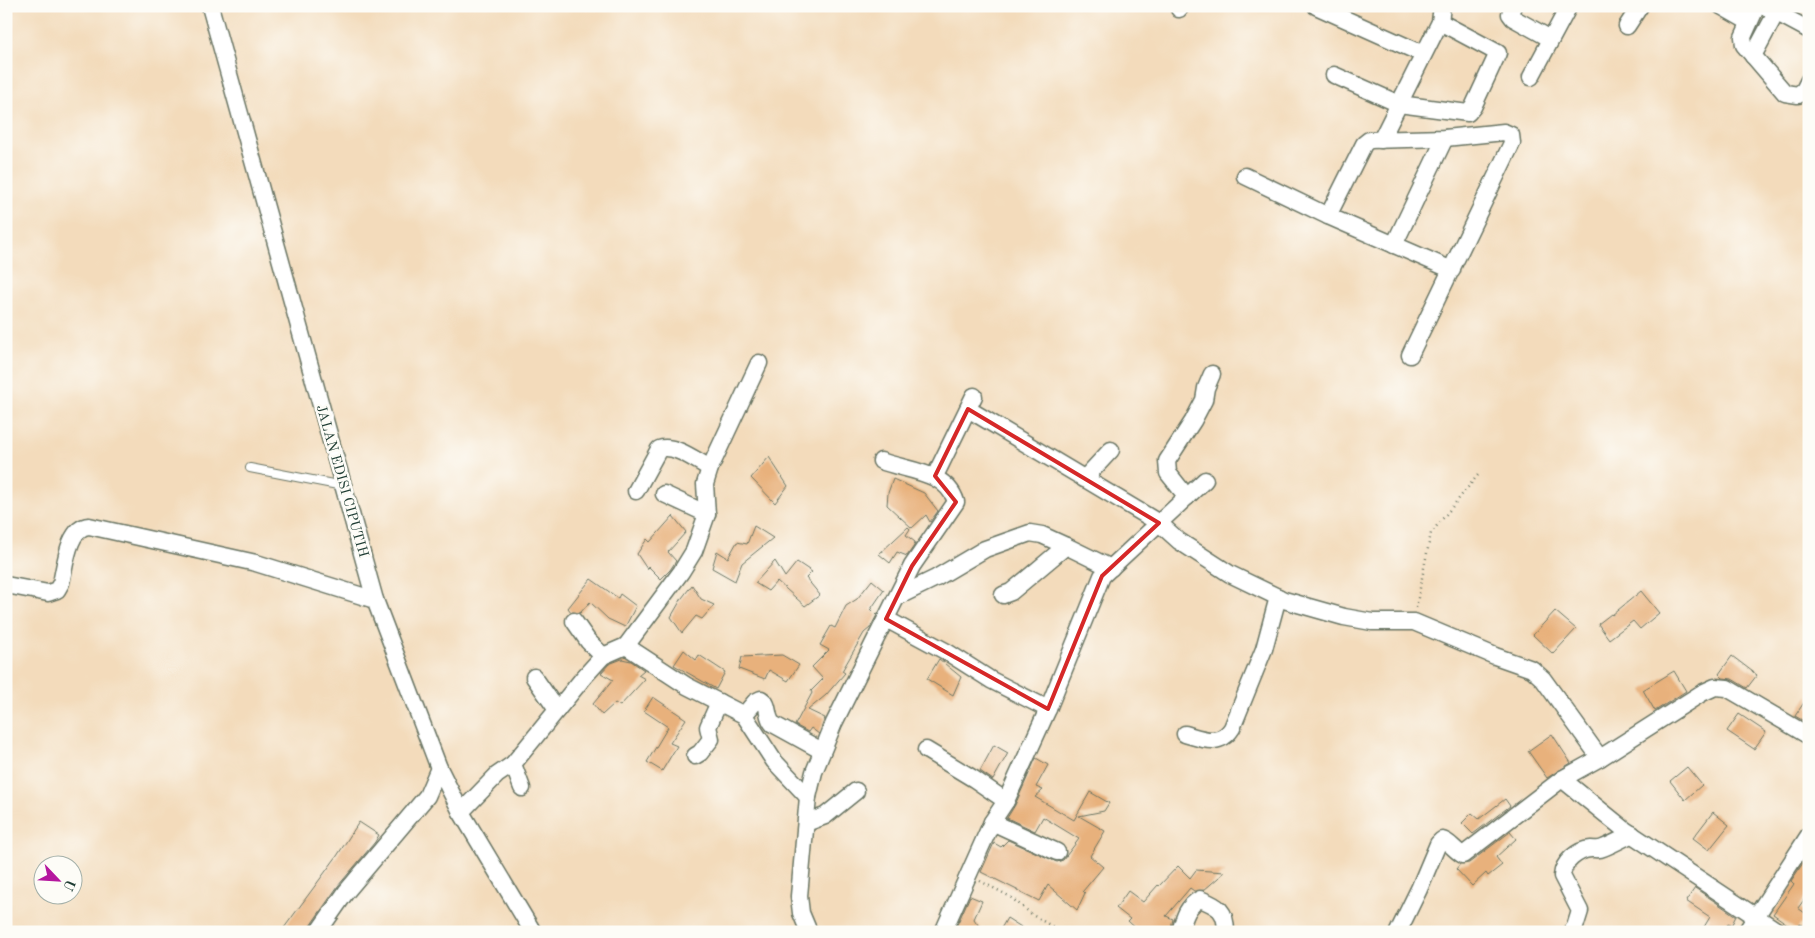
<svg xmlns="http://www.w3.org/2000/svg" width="1815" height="938" font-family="'Old Standard TT',serif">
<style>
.building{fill:#e8b17c}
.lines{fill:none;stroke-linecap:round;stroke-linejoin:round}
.service-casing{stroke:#697463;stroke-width:10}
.minor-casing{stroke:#697463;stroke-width:19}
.path{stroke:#697463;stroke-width:2.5;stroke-dasharray:1 4;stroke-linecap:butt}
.service{stroke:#fff;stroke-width:8}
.minor{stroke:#fff;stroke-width:16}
.marked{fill:none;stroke:#d62828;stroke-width:4;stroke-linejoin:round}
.labels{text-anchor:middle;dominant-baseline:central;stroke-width:5;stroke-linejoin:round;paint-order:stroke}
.street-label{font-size:14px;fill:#1f3d34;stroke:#fdfcf7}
</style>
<rect width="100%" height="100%" fill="#fdfcf7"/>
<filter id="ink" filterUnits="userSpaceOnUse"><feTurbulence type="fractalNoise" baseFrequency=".02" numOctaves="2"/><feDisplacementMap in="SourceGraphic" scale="10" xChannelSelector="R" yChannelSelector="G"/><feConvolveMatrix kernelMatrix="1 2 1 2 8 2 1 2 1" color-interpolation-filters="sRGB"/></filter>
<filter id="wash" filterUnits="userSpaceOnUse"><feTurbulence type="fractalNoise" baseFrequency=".0096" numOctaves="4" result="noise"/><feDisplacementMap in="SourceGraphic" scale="20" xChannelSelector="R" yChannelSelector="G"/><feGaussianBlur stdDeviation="1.12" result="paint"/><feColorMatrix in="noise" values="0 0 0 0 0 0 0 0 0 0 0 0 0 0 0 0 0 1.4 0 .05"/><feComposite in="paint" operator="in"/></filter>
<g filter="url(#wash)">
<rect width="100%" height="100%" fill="#f3dbbb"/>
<g id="blocks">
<g class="building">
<polygon points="769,457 788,486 775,503 751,478"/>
<polygon points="893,479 924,493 938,511 930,522 926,515 912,528 887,505 888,493"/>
<polygon points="673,516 686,532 668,552 676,561 670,570 661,579 648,566 647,569 637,554 647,539 650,542"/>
<polygon points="754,526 773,538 742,563 735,581 712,568 717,551 728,558 737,542 747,544"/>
<polygon points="908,527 910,529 906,535 915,542 914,546 907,556 897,552 890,563 879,554"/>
<polygon points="775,561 785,577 797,562 812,572 806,578 820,595 805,606 777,581 768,591 755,583"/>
<polygon points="591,579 618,598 620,594 636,606 625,627 608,619 590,602 580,613 571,612 568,608"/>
<polygon points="872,580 884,590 871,609 877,615 870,628 864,633 842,671 845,673 826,695 808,710 825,718 819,734 811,728 808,732 795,725 812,693 811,691 823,679 812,667 829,650 820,645 831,626 835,628 846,606 857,599"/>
<polygon points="692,585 701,599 714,605 702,619 696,616 682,633 671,617 682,598"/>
<polygon points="1641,591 1659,613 1640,629 1633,621 1609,639 1598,624 1611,614 1612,615"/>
<polygon points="1555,611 1576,629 1553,654 1533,635"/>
<polygon points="684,650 696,660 699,655 725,672 716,689 674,665"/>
<polygon points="782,655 799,665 788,681 769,670 765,679 739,669 742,657"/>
<polygon points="1732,656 1757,675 1747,688 1732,679 1723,678 1719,674"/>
<polygon points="622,659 631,661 644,670 638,675 645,679 620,706 615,703 602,715 593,704 613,680 601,673 609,664"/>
<polygon points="939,659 961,677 953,695 927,679"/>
<polygon points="1674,671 1686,691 1655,711 1643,690"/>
<polygon points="1809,695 1809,724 1795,716"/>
<polygon points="653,697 686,719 670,743 677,746 662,771 647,762 668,727 644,711"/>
<polygon points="1739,714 1766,732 1754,749 1727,731"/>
<polygon points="1552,734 1571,763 1547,778 1528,751"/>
<polygon points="994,745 1008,753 993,780 980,771"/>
<polygon points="1036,758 1048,765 1036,787 1043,790 1035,797 1074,820 1090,792 1109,803 1104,811 1079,816 1105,831 1090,856 1103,867 1083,891 1085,893 1077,910 1048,885 1039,901 981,872 994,843 1001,847 1008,840 1057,862 1063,860 1079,839 1043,817 1035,831 1007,818 1015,805"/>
<polygon points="1687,767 1702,785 1685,800 1670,781"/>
<polygon points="1505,799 1510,806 1473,834 1462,823 1472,813 1479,819"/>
<polygon points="1713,812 1729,825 1709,850 1693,838"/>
<polygon points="359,822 379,835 375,842 338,886 310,926 308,932 281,932 337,856"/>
<polygon points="1510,832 1516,839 1496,857 1502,865 1488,876 1486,873 1472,886 1456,869 1460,864 1469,863"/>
<polygon points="1809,854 1809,893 1798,908 1809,916 1809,930 1800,924 1796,930 1773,914 1794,884 1791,881"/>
<polygon points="1178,866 1190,878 1196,870 1225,872 1204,890 1194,891 1190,888 1166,916 1173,919 1170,932 1140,932 1128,921 1130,919 1116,908 1128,891 1143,902 1158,885 1159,886"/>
<polygon points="1695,888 1736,916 1731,926 1728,924 1723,932 1701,932 1710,917 1686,901"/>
<polygon points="970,896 982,901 974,919 983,932 965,932 956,927"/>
<polygon points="1007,918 1029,932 999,932"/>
</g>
</g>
</g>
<g filter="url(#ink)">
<use href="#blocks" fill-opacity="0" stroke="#697463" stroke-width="1"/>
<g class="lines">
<g class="service-casing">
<polyline id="service" points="250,468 343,486"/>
</g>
<g class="minor-casing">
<g id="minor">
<polyline points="210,6 375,600 439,768 461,812 533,932"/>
<polyline points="1316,6 1423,54"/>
<polyline points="1513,6 1510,14 1513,18 1551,39"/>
<polyline points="1721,6 1749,22"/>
<polyline points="1757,6 1743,37 1744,45 1785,93 1798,95 1804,90 1809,80"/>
<polyline points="1764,6 1809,30"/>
<polyline points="1179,9 1181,6"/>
<polyline points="1627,26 1640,6"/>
<polyline points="1753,56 1776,13"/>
<polyline points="1334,75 1399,104 1468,113 1473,107 1498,53 1440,22"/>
<polyline points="1531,77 1569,6"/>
<polyline points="1381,140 1440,22 1442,6"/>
<polyline points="1245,176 1328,216"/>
<polyline points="1394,245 1445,138"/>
<polyline points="1410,355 1512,143 1511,135 1504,132 1445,138 1369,140 1364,144 1328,216 1452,270"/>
<polyline points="968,409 1159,523 1179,541 1230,574 1284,600 1344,617 1372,622 1414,622 1495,656 1532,669 1543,679 1600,758"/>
<polyline points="935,476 974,396"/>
<polyline points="1084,479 1111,450"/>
<path d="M636,491L659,449C676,444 696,461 710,468"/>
<polyline points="664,494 707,514"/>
<polyline points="1187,497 1168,473 1167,461 1193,421 1204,400 1206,388 1212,374"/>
<path d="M6,585L48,593L57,590L61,583C65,567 68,527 89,526L256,563L375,600"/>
<polyline points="1003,595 1011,592 1066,546 1111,568"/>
<polyline points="897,597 936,578 985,549 1030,533 1042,535 1066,546"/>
<polyline points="886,619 947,652 991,680 1048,709"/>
<polyline points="574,621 588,641 603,656"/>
<polyline points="626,646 681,572 694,551 707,514 705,484 710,468 759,363"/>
<polyline points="534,677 557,710"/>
<path d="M744,715L755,702L761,699C771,705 765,716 773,724L822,751"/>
<path d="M1185,734C1203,739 1220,747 1232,728L1264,649L1278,597"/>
<polyline points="926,750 974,779 1006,801"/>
<polyline points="695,756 700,753 711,739 708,727 719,702"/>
<polyline points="513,764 522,788"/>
<polyline points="1562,779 1625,830 1779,932"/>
<polyline points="461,812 497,775 513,764 584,677 603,656 626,646 687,686 744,715 774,761 808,797"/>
<polyline points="992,822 1057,852"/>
<polyline points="806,823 825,816 856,791"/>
<polyline points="318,932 346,892 427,796 439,768"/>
<path d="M809,932L801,913L799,896L808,797L814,772L834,723L912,566L956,502C947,471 907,471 881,461"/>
<polyline points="943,932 992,822 1006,801 1048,709 1102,576 1205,480"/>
<path d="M1180,932C1184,918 1187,906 1200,899C1218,906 1226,910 1226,932"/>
<path d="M1398,932L1419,889L1438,844L1442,840C1449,841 1455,851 1463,855L1562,779L1600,758L1702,693L1715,687L1727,688L1809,736"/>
<path d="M1571,932L1575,927L1580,911L1562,876C1563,862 1577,850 1591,849C1596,849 1599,850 1603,848C1613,844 1622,839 1632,834"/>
<polyline points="1746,932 1809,835"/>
</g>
</g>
<g class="path">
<polyline points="1416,608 1431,533 1478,475"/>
<polyline points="980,881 1009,896 1034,916 1062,932"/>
</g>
<use href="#service" class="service"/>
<use href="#minor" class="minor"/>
</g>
</g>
<path class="marked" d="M968,409L1159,523L1102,576L1048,709L886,619L912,566L956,502L935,476Z"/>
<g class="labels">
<g class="street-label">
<text transform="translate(342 481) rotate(74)">JALAN EDISI CIPUTIH</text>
</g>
</g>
<rect width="1815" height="938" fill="none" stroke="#fdfcf7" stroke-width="25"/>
<g transform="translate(58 880) rotate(115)"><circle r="24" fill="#fdfcf7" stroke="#a4b0a9"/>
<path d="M0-4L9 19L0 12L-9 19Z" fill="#b5179e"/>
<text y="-8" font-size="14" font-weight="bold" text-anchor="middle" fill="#1f3d34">U</text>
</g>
</svg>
